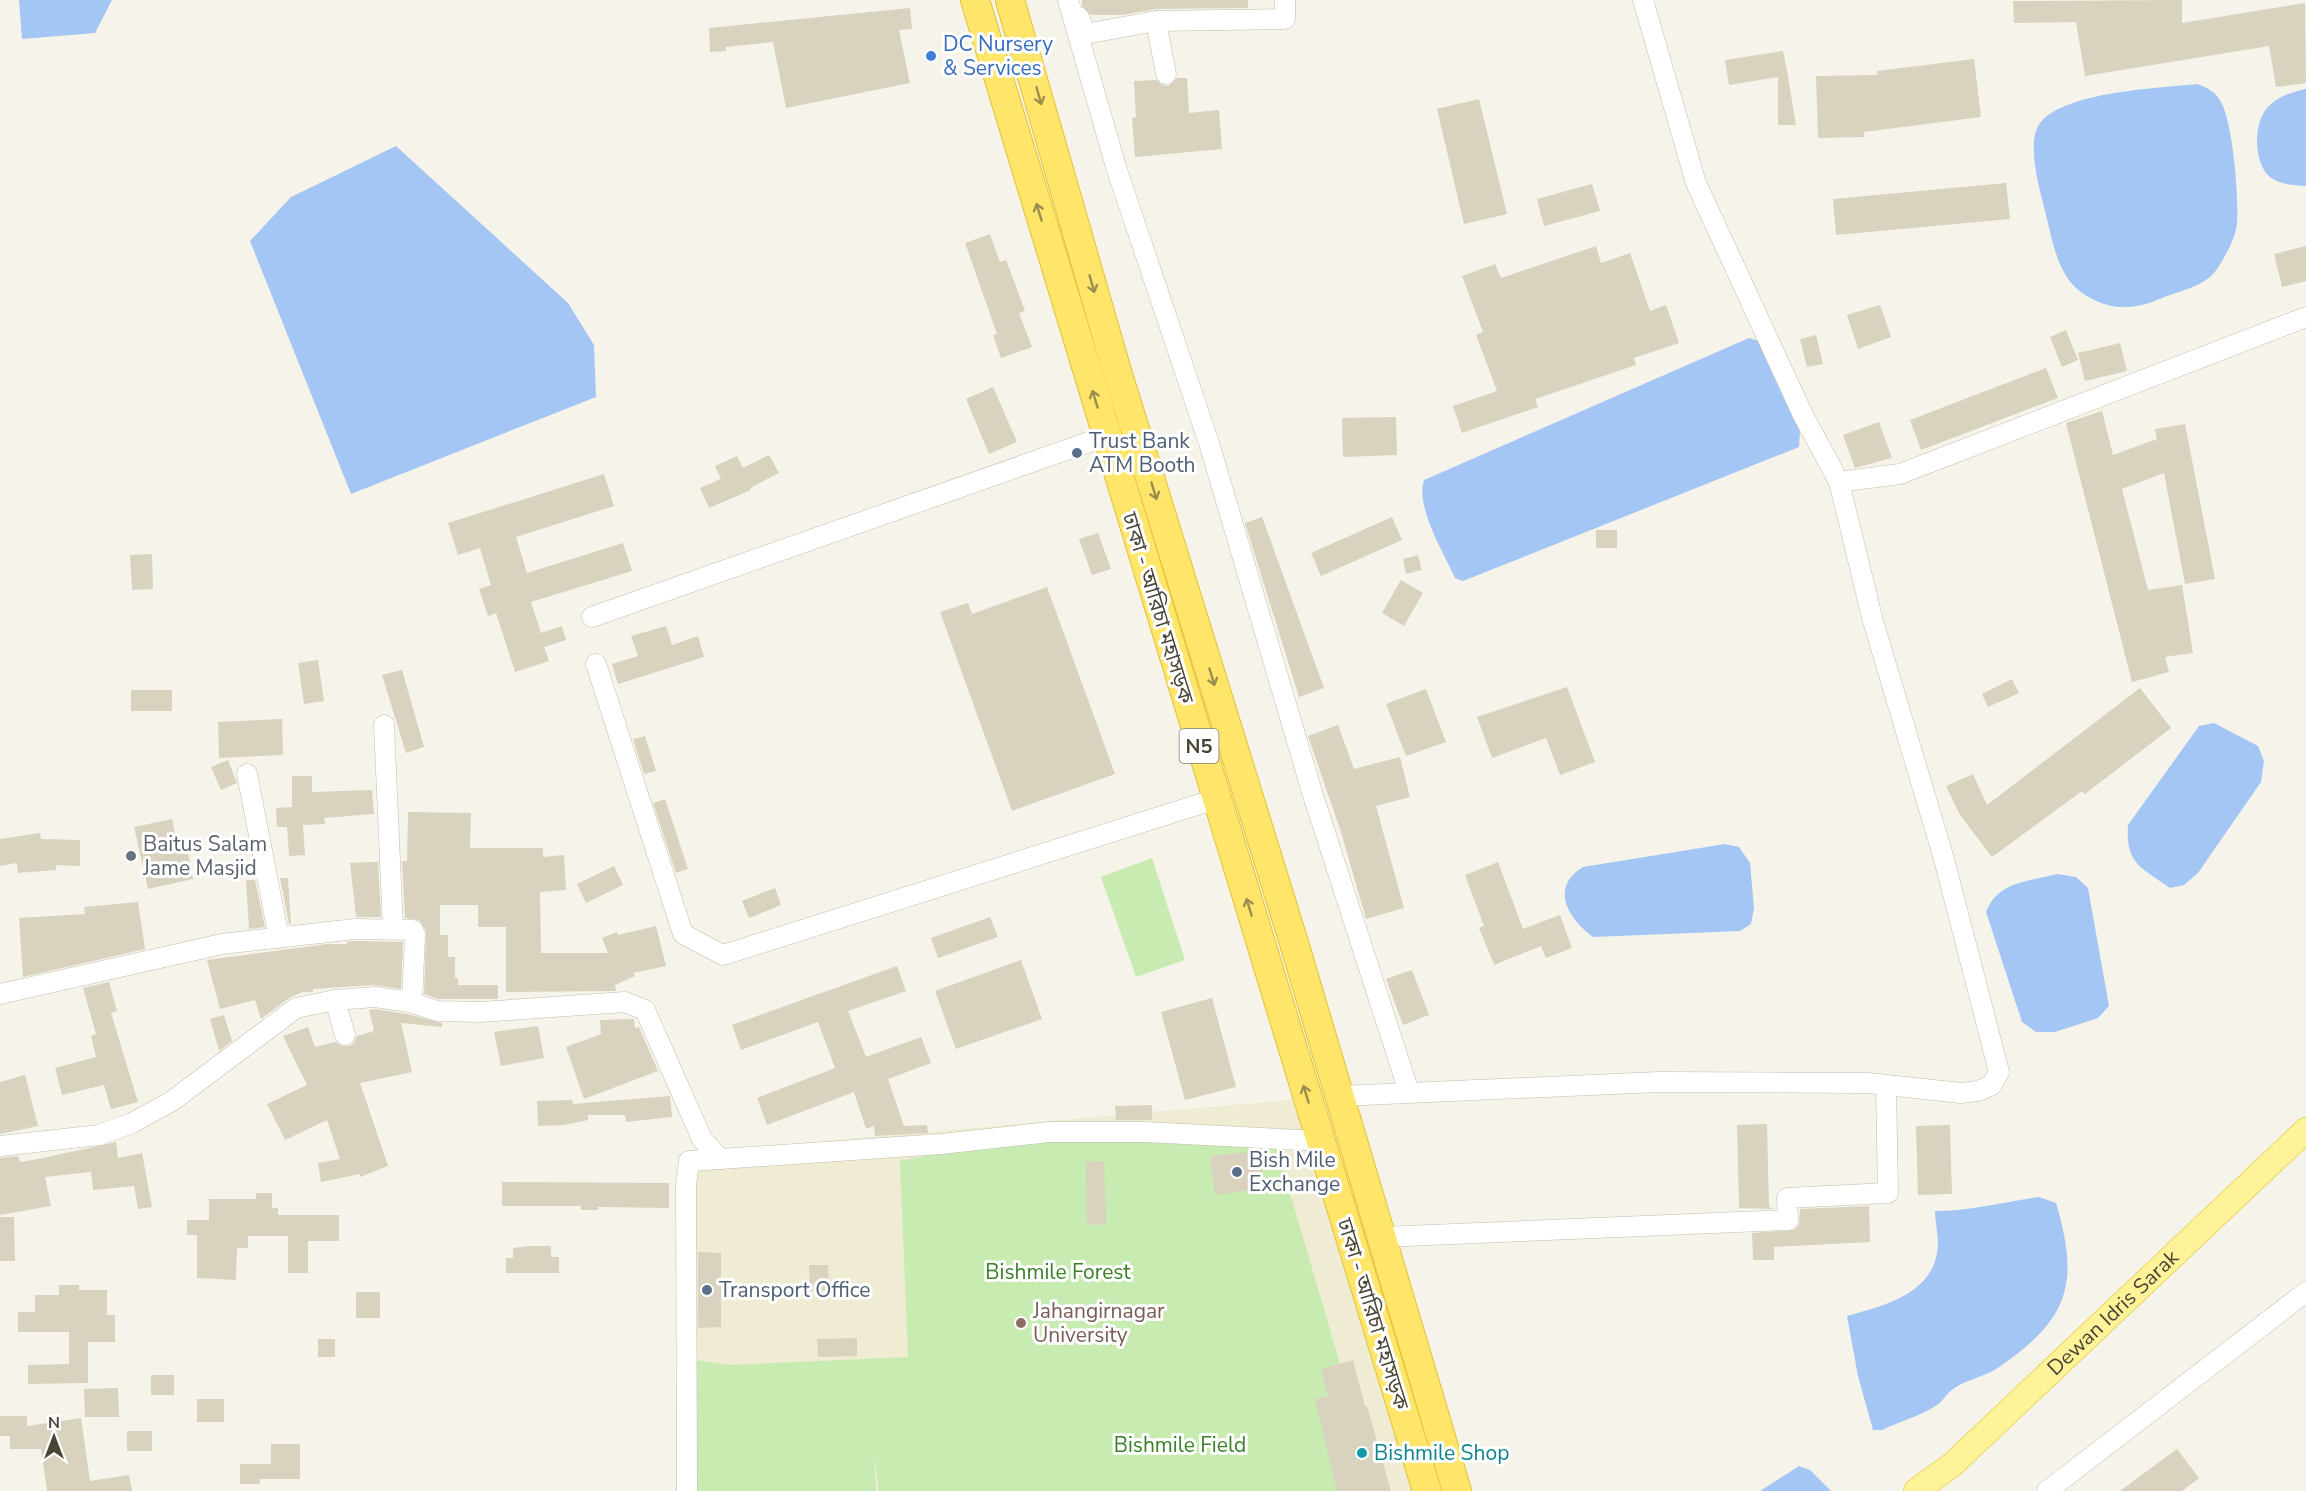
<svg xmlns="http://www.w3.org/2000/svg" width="2306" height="1491" font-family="'Nunito Sans','Noto Sans Bengali',sans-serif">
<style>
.education{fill:#efecd3}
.green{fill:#c8ebb1}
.water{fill:#a4c6f4}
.building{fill:#d8d2bf}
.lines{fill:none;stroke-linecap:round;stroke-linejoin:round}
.minor-casing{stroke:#c2beac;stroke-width:21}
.major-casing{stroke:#e9d764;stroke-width:26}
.highway-casing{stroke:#e5c135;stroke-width:30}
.minor{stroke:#fff;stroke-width:20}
.major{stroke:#fff399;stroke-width:24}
.highway{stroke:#ffe66b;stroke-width:28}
.oneway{stroke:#9b8e4e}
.shop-dot{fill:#3f7fe0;stroke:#fff;stroke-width:2}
.service-dot{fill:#5c6f8a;stroke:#fff;stroke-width:2}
.worship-dot{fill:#6b7280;stroke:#fff;stroke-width:2}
.education-dot{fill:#8d6e63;stroke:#fff;stroke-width:2}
.culture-dot{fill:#0f9aa8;stroke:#fff;stroke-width:2}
.labels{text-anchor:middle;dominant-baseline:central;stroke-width:6;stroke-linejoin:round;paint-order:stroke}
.shield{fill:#fff;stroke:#807e73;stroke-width:1.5}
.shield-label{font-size:20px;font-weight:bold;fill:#4a4637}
.shop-label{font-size:21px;fill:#366cbe;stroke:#fff;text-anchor:start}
.service-label{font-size:21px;fill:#4e5e75;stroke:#fff;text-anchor:start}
.street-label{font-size:21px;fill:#4a4637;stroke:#fff}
.worship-label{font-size:21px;fill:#5b616d;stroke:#fff;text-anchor:start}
.park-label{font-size:21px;fill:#3a8027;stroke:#fff}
.education-label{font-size:21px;fill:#785e54;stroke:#fff;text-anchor:start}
.culture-label{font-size:21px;fill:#0d838f;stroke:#fff;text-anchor:start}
</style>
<rect width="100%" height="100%" fill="#f6f4ea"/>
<polygon class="education" points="1299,1099 1414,1491 676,1491 678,1154"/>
<g class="green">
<polygon points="1152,858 1185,960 1136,977 1101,877"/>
<polygon points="1049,1132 1274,1138 1340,1364 1321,1369 1354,1491 879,1491 874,1454 876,1491 687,1491 687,1359 730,1365 908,1357 900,1161"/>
</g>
<g class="water">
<polygon points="19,0 112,0 95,33 22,39"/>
<path d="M2197,84C2208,88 2215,91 2221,102C2233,123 2239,199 2237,223C2236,238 2225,257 2217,269C2205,287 2181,290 2162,298C2133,311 2107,311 2081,292C2057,275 2052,238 2045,211C2040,189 2027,147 2038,126C2058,92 2159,88 2197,84Z"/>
<path d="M2306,89V186C2293,185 2280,185 2270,177C2253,163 2253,122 2268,107C2277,97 2294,91 2306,89Z"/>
<polygon points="396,146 568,303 594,345 596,397 351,494 250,241 291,197"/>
<path d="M1749,338L1766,343L1800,431L1799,447L1463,581L1455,578C1444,553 1415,507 1424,480Z"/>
<path d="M2214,723L2258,746L2264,761L2261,782L2198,873L2184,885L2170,888C2142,868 2125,864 2128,825L2199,726Z"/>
<path d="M1725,844L1739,847L1750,863L1754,908L1751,924L1740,931L1593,937C1567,918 1550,887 1583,867Z"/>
<path d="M2057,874L2076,877L2088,888L2109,1006L2098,1018L2055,1032H2036L2022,1022L1986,912C1998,881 2028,882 2057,874Z"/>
<path d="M2039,1197L2056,1203C2080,1284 2069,1319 1999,1367C1985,1377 1967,1379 1953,1389C1947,1393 1943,1401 1937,1405C1923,1415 1898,1422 1882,1430H1873L1858,1376L1847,1316C1882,1306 1930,1295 1937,1253C1940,1240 1935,1224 1935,1211C1970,1211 2004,1202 2039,1197Z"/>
<polygon points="1799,1466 1810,1470 1831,1491 1760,1491"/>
</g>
<g class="building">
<polygon points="1082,0 1248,0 1248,8 1156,9 1122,15 1091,15 1082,6"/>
<polygon points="2182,0 2182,23 2305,3 2306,83 2276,87 2269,46 2085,76 2076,22 2014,23 2013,1"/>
<polygon points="910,8 912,29 899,30 910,83 786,108 773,42 726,47 726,51 710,52 709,28"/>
<polygon points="1783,51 1787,71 1796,125 1778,125 1778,77 1729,85 1725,60"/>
<polygon points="1974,59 1981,117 1864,132 1864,137 1818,138 1816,76 1877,75 1877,71"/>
<polygon points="1177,78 1187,78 1189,113 1219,110 1222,149 1135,157 1132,118 1136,117 1134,81 1156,80 1162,85 1168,86"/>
<polygon points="1479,99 1507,214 1464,224 1437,109"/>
<polygon points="2006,183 2010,219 1836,235 1833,199"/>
<polygon points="1592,184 1600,211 1544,226 1537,199"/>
<polygon points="990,234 1000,262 1006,260 1017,289 1025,311 1019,313 1032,347 1001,358 993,335 997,334 965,243"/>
<polygon points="1596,246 1601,263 1630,253 1650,311 1666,305 1679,343 1634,358 1636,365 1535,399 1538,407 1462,433 1453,406 1497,391 1476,335 1483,332 1462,276 1495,264 1501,278"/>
<polygon points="2306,246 2306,281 2282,287 2274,254"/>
<polygon points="1880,305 1891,337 1858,349 1847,315"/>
<polygon points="2066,330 2078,360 2062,367 2050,337"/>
<polygon points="1816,335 1823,364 1807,367 1800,339"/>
<polygon points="2120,343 2127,371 2085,381 2078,353"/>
<polygon points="2046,368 2058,398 1921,450 1910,420"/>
<polygon points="993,387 1017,442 989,454 966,399"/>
<polygon points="2102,411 2113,455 2157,439 2155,429 2185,424 2215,579 2185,584 2164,473 2122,489 2148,590 2182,585 2193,653 2165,657 2169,672 2132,682 2066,423"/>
<polygon points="1396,417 1397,455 1343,457 1342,418"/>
<polygon points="1879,422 1892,458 1855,468 1843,435"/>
<polygon points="769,455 779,473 750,488 751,490 709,508 700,488 721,479 715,466 737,456 743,468"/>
<polygon points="604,474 614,506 516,537 527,573 623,543 632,571 531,602 541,633 562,626 566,640 544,647 549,661 515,672 496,613 488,616 479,589 491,585 480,548 458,555 448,523"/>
<polygon points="1262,517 1324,688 1299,697 1245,523"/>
<polygon points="1392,517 1402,540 1321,576 1311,553"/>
<rect x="1596" y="530" width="21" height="18"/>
<polygon points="1098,533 1111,569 1092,575 1079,539"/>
<polygon points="152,554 153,589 132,590 130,555"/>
<polygon points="1418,555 1422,570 1406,574 1403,559"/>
<polygon points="1401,580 1423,593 1404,626 1382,613"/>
<polygon points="1047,587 1115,774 1012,811 940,612 968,603 972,614"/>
<polygon points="666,626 672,645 698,636 704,657 618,684 612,664 638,656 631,636"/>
<polygon points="318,660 324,701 304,704 298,663"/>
<polygon points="402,670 424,747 406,753 382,675"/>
<polygon points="2012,679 2019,693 1988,707 1982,694"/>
<polygon points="1567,687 1595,762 1560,775 1546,738 1492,758 1477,717"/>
<polygon points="2140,688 2171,728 2085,794 2082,791 1992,857 1960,815 1946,786 1973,774 1987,805"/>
<polygon points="1426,689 1446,742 1406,756 1386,704"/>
<rect x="131" y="690" width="41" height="21"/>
<polygon points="282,719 283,755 219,758 218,722"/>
<polygon points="1338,725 1354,769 1400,757 1410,797 1376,806 1404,908 1366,919 1341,832 1308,736"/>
<polygon points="645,736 656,771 644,774 633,739"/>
<polygon points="228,760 237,783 221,790 211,767"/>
<polygon points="292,776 312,776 312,792 372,790 374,814 324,818 325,824 303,825 305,855 289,856 287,827 277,827 276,808 292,807"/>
<polygon points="665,799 688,869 676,873 653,803"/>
<polygon points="408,812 471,813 470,848 543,848 543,857 564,855 566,890 540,892 541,953 608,953 602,938 617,932 618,935 656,926 666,966 633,973 635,976 615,985 616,991 506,992 506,927 478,927 478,905 440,905 440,935 448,935 448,957 455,957 455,978 458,978 458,985 498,985 498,999 439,999 424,994 426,931 419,920 405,918 402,861 407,861"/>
<polygon points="172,819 176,839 185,838 193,879 148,889 134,827"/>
<polygon points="40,833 41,839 80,840 80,866 56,865 56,870 18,873 17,863 0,866 0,839"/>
<polygon points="369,862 378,862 381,917 356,917 350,863"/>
<polygon points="1498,862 1523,929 1560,915 1572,948 1546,958 1541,946 1494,965 1479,928 1484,926 1465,875"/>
<polygon points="614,866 623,885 586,903 577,884"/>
<polygon points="280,878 288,878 291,924 289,924"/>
<polygon points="246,880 255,880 265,927 249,929"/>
<polygon points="775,888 781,905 749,918 742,901"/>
<polygon points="138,902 145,949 23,977 19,918 85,914 84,907"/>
<polygon points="990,917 998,937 938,958 931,938"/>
<polygon points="356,941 403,942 401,989 374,985 313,989 313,992 303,992 289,998 261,1019 255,1000 220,1009 207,960 327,944 347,944 347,942"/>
<polygon points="1021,960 1042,1019 956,1049 935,991"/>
<polygon points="897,966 906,991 848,1011 866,1057 921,1037 931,1063 888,1079 904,1126 927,1125 928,1133 875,1136 874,1126 866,1129 854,1092 767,1125 757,1098 835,1068 818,1022 741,1050 732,1025"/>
<polygon points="1412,970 1429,1015 1403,1025 1386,979"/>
<polygon points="109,982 117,1011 111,1013 138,1102 111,1109 104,1085 62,1095 55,1068 96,1057 91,1036 96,1034 83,988"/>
<polygon points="1212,998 1236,1087 1185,1100 1161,1012"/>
<polygon points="375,1009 407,1014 442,1023 442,1027 401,1023 412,1072 360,1083 388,1166 360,1177 360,1174 321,1182 318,1163 340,1159 327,1120 285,1140 267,1104 307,1085 283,1036 308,1027 315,1047 335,1042 342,1046 349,1046 354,1043 357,1036 374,1031 369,1010"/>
<polygon points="224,1015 232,1041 219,1051 210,1019"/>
<polygon points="634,1019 635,1028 639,1027 658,1071 584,1099 566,1047 601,1034 600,1020"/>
<polygon points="538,1026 544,1058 501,1066 494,1032"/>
<polygon points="25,1075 38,1126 0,1134 0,1082"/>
<polygon points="670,1096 672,1117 626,1122 625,1115 588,1115 588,1120 564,1125 538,1126 537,1101 572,1100 573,1104"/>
<polygon points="1152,1105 1152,1120 1116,1120 1115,1106"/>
<polygon points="1767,1124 1769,1207 1775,1209 1739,1208 1737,1125"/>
<polygon points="1950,1125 1952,1194 1918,1195 1916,1126"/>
<polygon points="116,1142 118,1158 142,1153 152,1207 138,1209 134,1186 93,1190 91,1172 45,1177 51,1206 0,1215 0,1158 18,1156 20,1162 38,1159"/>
<polygon points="1259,1151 1265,1188 1215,1195 1210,1156"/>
<polygon points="1104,1161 1106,1224 1087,1225 1086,1162"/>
<polygon points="502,1182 669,1183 669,1208 598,1207 598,1210 581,1210 581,1206 502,1206"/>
<polygon points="256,1193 272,1193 272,1208 278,1208 278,1215 339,1215 339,1241 308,1241 308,1273 288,1273 288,1236 248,1236 248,1248 237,1248 236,1280 197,1278 197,1235 187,1235 187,1220 209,1220 209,1199 256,1199"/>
<polygon points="1869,1206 1870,1242 1774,1247 1774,1260 1753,1260 1752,1233 1794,1230 1799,1225 1800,1209"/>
<polygon points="0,1217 14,1217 15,1261 0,1261"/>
<polygon points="529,1246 551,1246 551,1257 559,1257 559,1273 506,1273 506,1258 513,1258 513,1248"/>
<polygon points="698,1252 721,1253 721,1327 698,1328"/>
<polygon points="809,1265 828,1265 829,1290 810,1291"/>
<polygon points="59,1285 79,1285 79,1290 107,1290 107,1315 115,1315 115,1342 88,1342 88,1383 28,1384 28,1365 69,1364 69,1332 18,1332 18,1312 35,1312 35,1295 59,1295"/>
<rect x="356" y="1292" width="24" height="26"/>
<polygon points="857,1338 857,1356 818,1357 817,1339"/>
<rect x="318" y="1339" width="17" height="18"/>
<polygon points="1353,1360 1365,1406 1367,1406 1391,1491 1337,1491 1315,1399 1328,1396 1321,1369"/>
<rect x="151" y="1375" width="23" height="20"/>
<polygon points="118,1388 119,1417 85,1417 84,1389"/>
<rect x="197" y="1399" width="27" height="23"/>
<polygon points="0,1416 27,1416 27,1426 81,1418 90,1481 129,1475 132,1491 47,1491 41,1449 10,1449 10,1436 0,1436"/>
<rect x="127" y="1431" width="25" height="20"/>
<polygon points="271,1444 300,1444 300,1479 260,1479 260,1484 240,1484 240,1464 271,1464"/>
<polygon points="2177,1449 2199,1478 2182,1491 2120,1491"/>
</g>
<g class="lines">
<g class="minor-casing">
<g id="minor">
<polyline points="1068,0 1116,167 1209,443 1312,792 1409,1092"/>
<polyline points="1643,0 1696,183 1803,415 1839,482 1900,474 2306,317"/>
<polyline points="1079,17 1085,34 1156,21 1285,19 1285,0"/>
<polyline points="1156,21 1166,74"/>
<polyline points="592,617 1106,436"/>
<polyline points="596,664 683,934 723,955 1216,799"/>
<polyline points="384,725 393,928"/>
<polyline points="247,774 279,938"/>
<polyline points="0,994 222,944 355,929 413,930 415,935 412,1002"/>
<polyline points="335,1000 345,1035"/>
<polyline points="1340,1096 1658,1082 1868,1083 1961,1093 1978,1091 1992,1085 1999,1072 1944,859 1873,621 1839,482"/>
<polyline points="0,1146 99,1135 132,1123 172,1101 296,1008 335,1000 375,997 410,1002 437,1011 481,1012 625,1002 645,1010 702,1139 720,1159 941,1144 1049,1132 1145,1132 1320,1141"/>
<polyline points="1382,1237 1788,1220 1787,1198 1888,1193 1886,1085"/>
<polyline points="687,1491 686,1186 689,1161 720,1159"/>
<polyline points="2047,1491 2306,1292"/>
</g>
</g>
<g class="major-casing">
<g id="major">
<path id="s1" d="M1916,1491L1953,1464L2306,1130"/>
</g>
</g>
<g class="highway-casing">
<g id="highway">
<polyline points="975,0 1427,1491"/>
<polyline points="1010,0 1116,368 1294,943 1457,1491"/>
</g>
</g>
<use href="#minor" class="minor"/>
<use href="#major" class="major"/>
<use href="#highway" class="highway"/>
</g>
<defs><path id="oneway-shaft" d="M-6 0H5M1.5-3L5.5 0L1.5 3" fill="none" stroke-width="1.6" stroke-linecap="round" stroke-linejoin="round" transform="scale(1.5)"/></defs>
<g class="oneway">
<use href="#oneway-shaft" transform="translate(1039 96) rotate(74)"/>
<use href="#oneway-shaft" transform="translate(1039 212) rotate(-107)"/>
<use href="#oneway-shaft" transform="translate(1092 284) rotate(74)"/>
<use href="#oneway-shaft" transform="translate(1095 399) rotate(-107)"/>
<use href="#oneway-shaft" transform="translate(1154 491) rotate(73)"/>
<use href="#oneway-shaft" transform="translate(1212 677) rotate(73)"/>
<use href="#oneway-shaft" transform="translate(1249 907) rotate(-107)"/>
<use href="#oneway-shaft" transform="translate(1306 1094) rotate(-107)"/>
</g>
<circle class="shop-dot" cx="931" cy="56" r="6"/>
<g class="service-dot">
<circle cx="1077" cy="453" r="6"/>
<circle cx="1237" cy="1172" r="6"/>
<circle cx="707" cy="1290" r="6"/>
</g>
<circle class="worship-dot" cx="131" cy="856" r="6"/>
<circle class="education-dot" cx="1021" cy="1323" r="6"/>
<circle class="culture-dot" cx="1362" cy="1453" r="6"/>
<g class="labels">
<rect class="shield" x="1179.5" y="729" width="39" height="34" rx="4.5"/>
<g class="shield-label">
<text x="1199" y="746">N5</text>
</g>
<g class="shop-label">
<text x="943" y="44">DC Nursery<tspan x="943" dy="24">&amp; Services</tspan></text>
</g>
<g class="service-label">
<text x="1089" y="441">Trust Bank<tspan x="1089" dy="24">ATM Booth</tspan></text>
<text x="1249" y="1160">Bish Mile<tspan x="1249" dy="24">Exchange</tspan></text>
<text x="719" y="1290">Transport Office</text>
</g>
<g class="street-label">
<text transform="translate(1158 608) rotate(73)">ঢাকা - আরিচা মহাসড়ক</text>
<text stroke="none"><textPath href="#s1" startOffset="266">Dewan Idris Sarak</textPath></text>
<text transform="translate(1373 1314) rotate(73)">ঢাকা - আরিচা মহাসড়ক</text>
</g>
<g class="worship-label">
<text x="143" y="844">Baitus Salam<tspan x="143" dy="24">Jame Masjid</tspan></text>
</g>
<g class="park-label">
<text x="1058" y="1272">Bishmile Forest</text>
<text x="1180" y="1445">Bishmile Field</text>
</g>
<g class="education-label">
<text x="1033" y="1311">Jahangirnagar<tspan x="1033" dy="24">University</tspan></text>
</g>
<g class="culture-label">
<text x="1374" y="1453">Bishmile Shop</text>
</g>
</g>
<g transform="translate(54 1437)" stroke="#ffffff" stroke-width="4.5" paint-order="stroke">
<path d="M0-4.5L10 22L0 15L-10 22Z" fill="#4a4637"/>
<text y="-9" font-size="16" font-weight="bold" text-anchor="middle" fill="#4a4637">N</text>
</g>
</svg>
